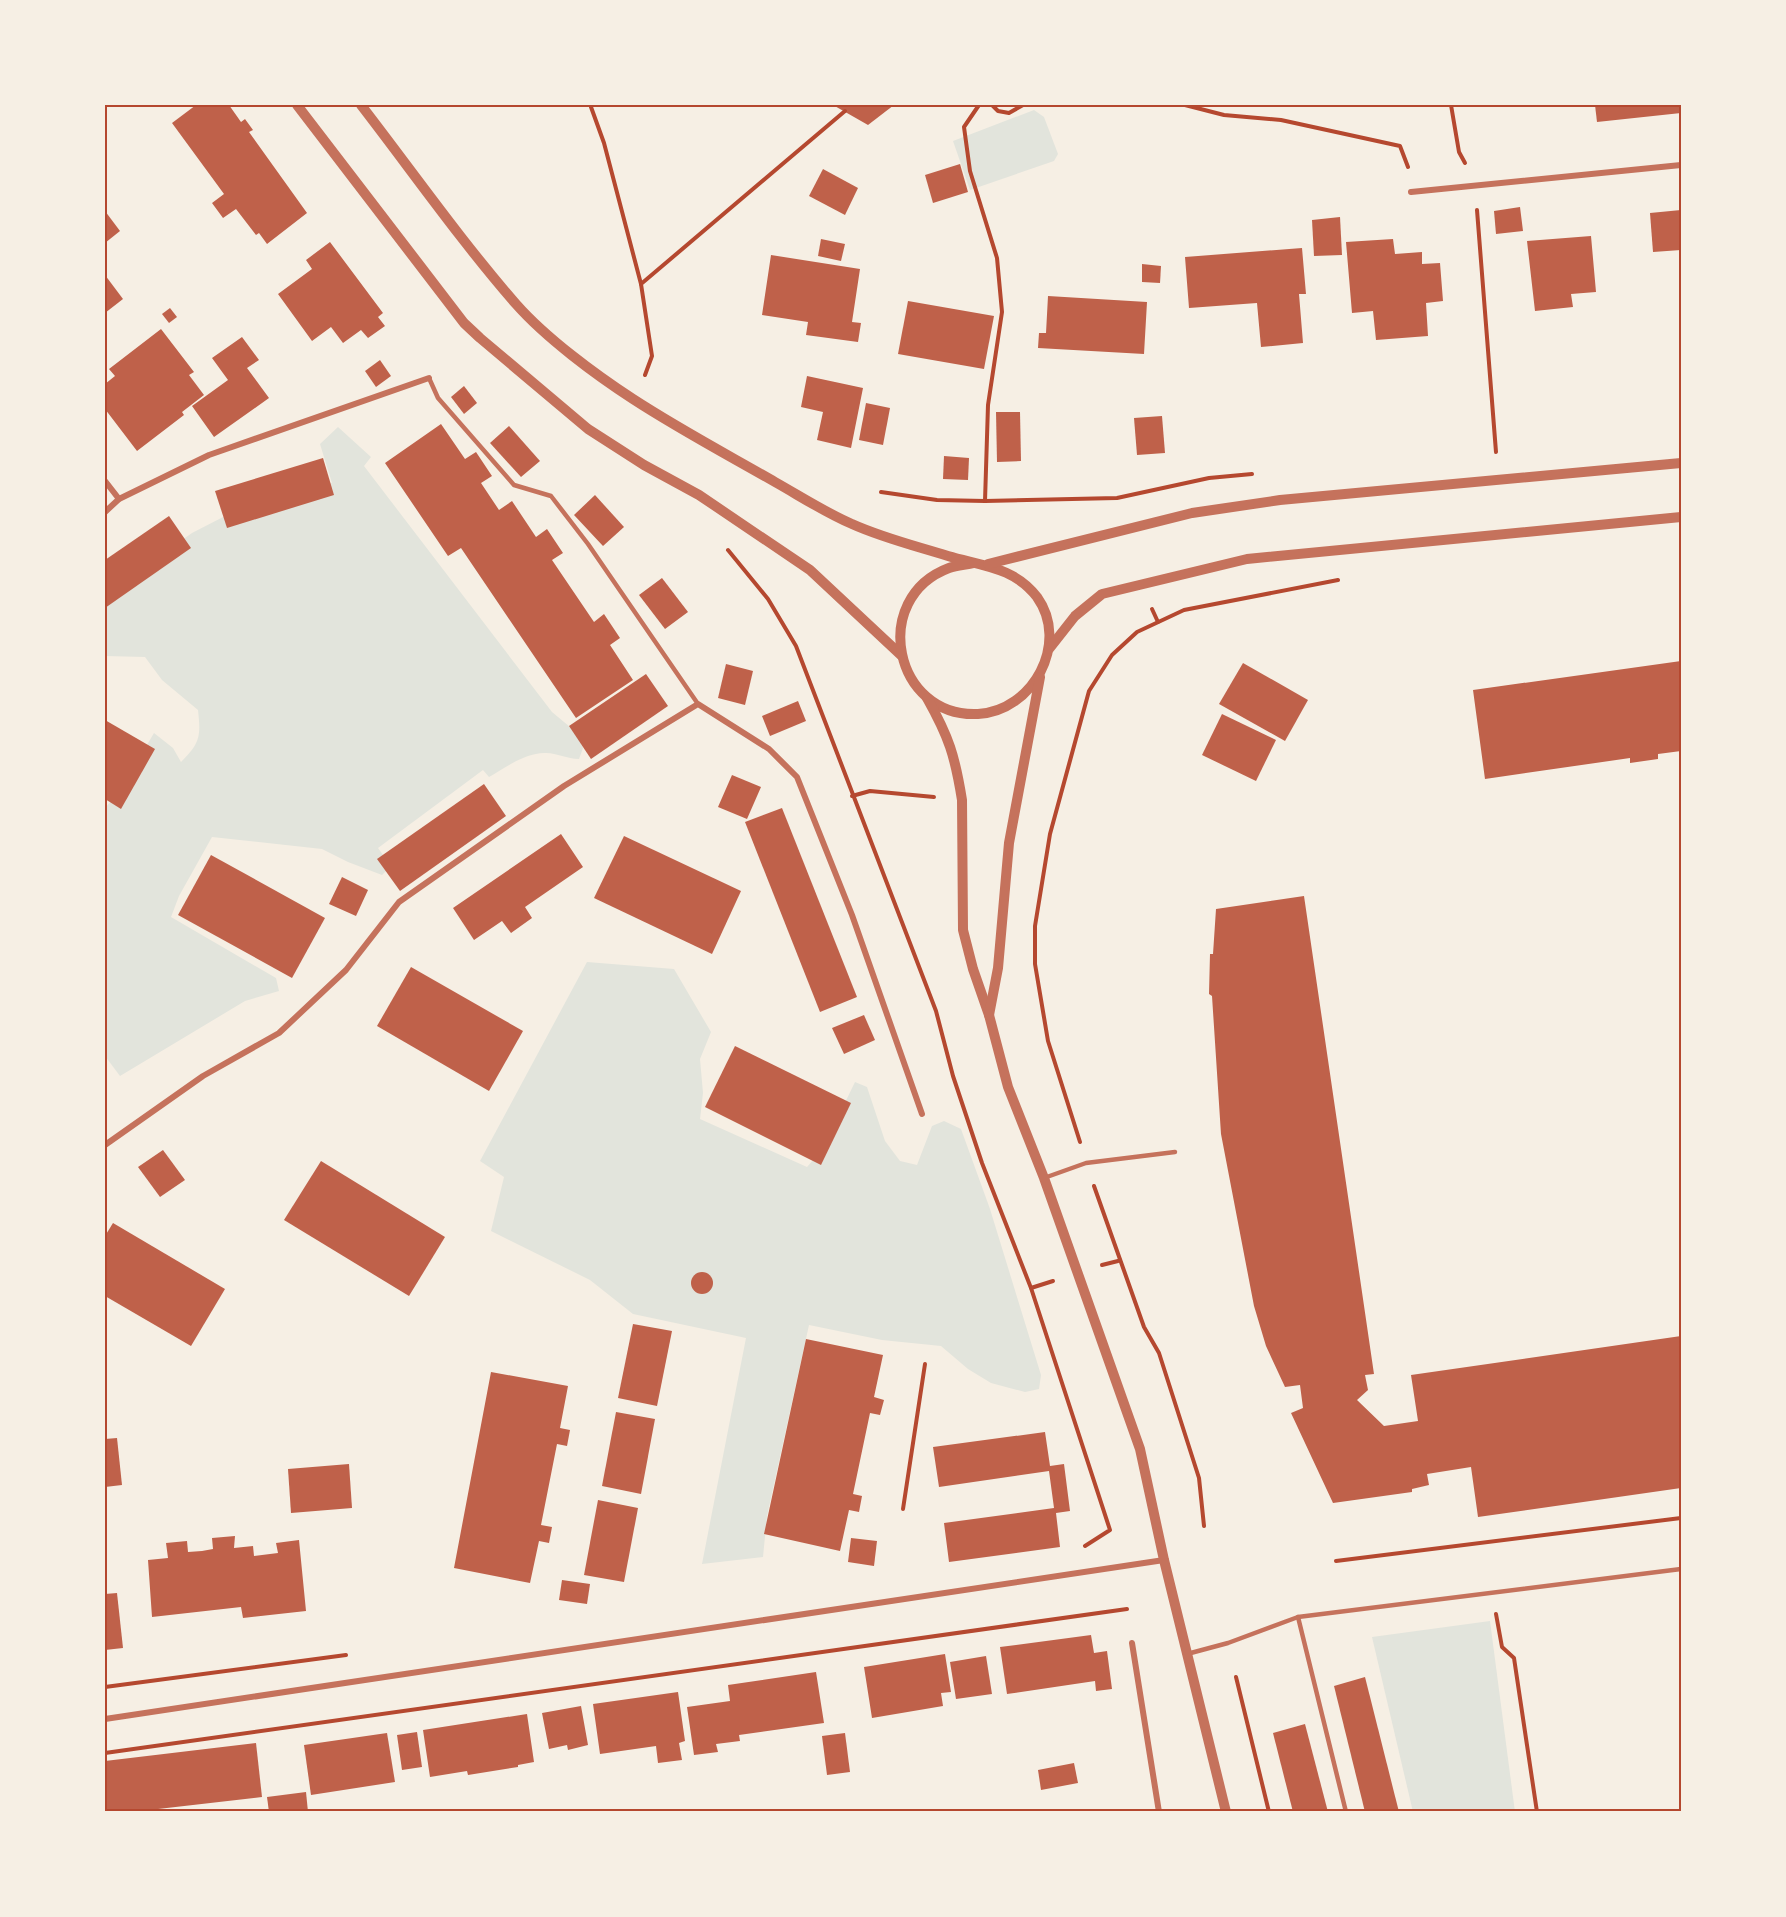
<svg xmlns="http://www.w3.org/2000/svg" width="1786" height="1917" font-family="'Space Grotesk',sans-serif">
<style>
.green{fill:#e2e4dc}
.building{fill:#bf614a}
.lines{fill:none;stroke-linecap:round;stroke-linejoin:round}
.path{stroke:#b5482f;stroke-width:4}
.service{stroke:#c5725c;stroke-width:4.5}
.minor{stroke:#c5725c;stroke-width:6}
.tertiary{stroke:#c5725c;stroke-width:10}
.neatline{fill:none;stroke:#b5482f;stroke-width:2}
</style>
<rect width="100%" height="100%" fill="#f6efe4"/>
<g class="green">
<polygon points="1034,110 1044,117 1058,154 1054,161 970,190 953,141"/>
<path d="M338,427L371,457L364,466L552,712L576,732L583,748L579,759C567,759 557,753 546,753C526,752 505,768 489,777L483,770L378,848L391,866L382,875L348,862L322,849L212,837L179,896L171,917L276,978L279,991L245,1001L120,1076L105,1056V808L120,791L154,733L173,748L181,762C200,743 201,737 198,710L162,680L145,657L105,656V594L192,533L227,515L332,483L320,444Z"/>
<polygon points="587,962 674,969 711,1032 700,1059 703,1093 700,1119 807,1167 822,1150 855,1082 867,1087 885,1141 900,1161 917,1165 932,1126 944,1121 961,1129 990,1209 1041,1375 1039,1389 1025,1392 991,1383 968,1369 941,1346 882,1340 809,1325 767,1516 763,1557 702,1564 746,1338 633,1314 590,1280 491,1231 504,1177 480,1161"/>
<polygon points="1490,1621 1515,1812 1413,1812 1372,1637"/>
</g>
<g class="building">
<polygon points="196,105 229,105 241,122 245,119 253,130 249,132 307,213 267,244 259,233 256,235 236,209 223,218 212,203 224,194 172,123"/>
<polygon points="833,105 894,105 868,125"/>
<polygon points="1595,105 1681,105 1681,113 1597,122"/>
<polygon points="960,164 968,192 933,203 925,175"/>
<polygon points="823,169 858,188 845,215 809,196"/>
<polygon points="1520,207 1523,231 1496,234 1494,211"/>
<polygon points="1681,210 1681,250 1653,252 1650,213"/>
<polygon points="105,211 120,231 105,243"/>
<polygon points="1340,217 1342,255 1314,256 1312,220"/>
<polygon points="1591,236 1596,292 1571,294 1573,307 1535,311 1527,241"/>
<polygon points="821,239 845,244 841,261 818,256"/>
<polygon points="1393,239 1395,254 1422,252 1422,264 1440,263 1443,301 1426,303 1428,336 1376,340 1373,311 1352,313 1346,242"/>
<polygon points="330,242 383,313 378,317 385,326 368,338 361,330 343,343 331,327 312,341 278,294 312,269 306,260"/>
<polygon points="1302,248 1306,294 1299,294 1303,343 1261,347 1257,303 1189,308 1185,257"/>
<polygon points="771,255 860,269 852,322 861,323 858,342 806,335 808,322 762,315"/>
<polygon points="1142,264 1161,266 1160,283 1142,282"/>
<polygon points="105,275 123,299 105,313"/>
<polygon points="1048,296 1147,302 1144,354 1038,348 1039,333 1046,333"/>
<polygon points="908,301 994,316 984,369 898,354"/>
<polygon points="170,308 177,317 169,323 162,314"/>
<polygon points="161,329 194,372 189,375 204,395 182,412 184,415 137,451 105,409 105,384 115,376 109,369"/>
<polygon points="242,337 259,360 247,368 269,398 214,437 192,406 228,380 212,358"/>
<polygon points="380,360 391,376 376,387 365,371"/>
<polygon points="807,376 863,388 851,448 817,440 823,412 801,407"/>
<polygon points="464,386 477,403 464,414 451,397"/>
<polygon points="866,403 890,408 883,445 859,440"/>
<polygon points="996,412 1020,412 1021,461 997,462"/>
<polygon points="1162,416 1165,453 1137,455 1134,418"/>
<polygon points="441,424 465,459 476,452 492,476 481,483 499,510 512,501 536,537 547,529 563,553 552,560 594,622 604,614 620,638 610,645 633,680 576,718 461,548 448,556 385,463"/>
<polygon points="509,426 540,461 521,477 490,443"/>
<polygon points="944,456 969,458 968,480 943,479"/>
<polygon points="323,458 334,495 227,528 215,491"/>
<polygon points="595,495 624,527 603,546 574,515"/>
<polygon points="169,516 191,548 105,608 105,560"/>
<polygon points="662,578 688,612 665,629 639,595"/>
<polygon points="1681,661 1681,751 1658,754 1658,759 1630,763 1630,758 1485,779 1473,690"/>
<polygon points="1243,663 1308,700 1285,741 1219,704"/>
<polygon points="726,664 753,671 745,705 718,698"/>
<polygon points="646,674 668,706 591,759 569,726"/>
<polygon points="798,701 806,721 770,736 762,716"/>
<polygon points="1222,714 1276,740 1256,781 1202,755"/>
<polygon points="105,720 155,749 121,809 105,799"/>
<polygon points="732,775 761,787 747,819 718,807"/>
<polygon points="484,784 506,816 400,891 377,859"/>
<polygon points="782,808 857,997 820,1012 745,822"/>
<polygon points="561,834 583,867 525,907 532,918 511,933 502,921 474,940 453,908"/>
<polygon points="624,836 741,891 712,954 594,898"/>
<polygon points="211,855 325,918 292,978 178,915"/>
<polygon points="342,877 368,890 356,916 329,904"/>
<polygon points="1304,896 1374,1374 1365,1375 1368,1390 1357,1400 1384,1426 1418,1421 1411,1375 1681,1336 1681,1488 1478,1517 1471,1467 1427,1474 1429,1485 1412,1489 1412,1492 1333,1503 1291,1413 1303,1408 1300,1385 1285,1387 1266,1346 1254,1306 1221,1134 1212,996 1209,994 1210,954 1213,954 1216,909"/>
<polygon points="411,967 523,1031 489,1091 377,1026"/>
<polygon points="864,1015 875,1040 844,1054 832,1028"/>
<polygon points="735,1046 851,1103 821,1165 705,1107"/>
<polygon points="163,1150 185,1180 160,1197 138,1167"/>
<polygon points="321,1161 445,1237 409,1296 284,1220"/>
<polygon points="113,1223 225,1289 191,1346 105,1296 105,1236"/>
<circle cx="702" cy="1283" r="11"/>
<polygon points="633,1324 672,1331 657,1406 618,1398"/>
<polygon points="806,1339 883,1355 874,1397 884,1400 880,1415 870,1413 853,1494 862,1496 859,1512 849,1510 840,1551 764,1534"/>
<polygon points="491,1372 568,1386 560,1428 570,1430 567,1446 557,1444 541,1525 552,1527 549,1543 539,1541 530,1583 454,1568"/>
<polygon points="616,1412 655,1419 641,1494 602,1486"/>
<polygon points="1045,1432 1050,1466 1064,1464 1070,1511 1056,1513 1060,1547 949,1562 944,1523 1054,1508 1049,1471 939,1487 933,1447"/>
<polygon points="117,1438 122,1485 105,1487 105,1439"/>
<polygon points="349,1464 352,1508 291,1513 288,1469"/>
<polygon points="598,1500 638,1508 624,1582 584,1575"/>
<polygon points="235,1536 234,1548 253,1546 254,1556 278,1553 276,1543 299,1540 306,1611 243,1618 241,1607 152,1617 148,1560 168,1558 166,1543 187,1541 188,1552 202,1551 213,1549 212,1538"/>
<polygon points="851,1538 877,1541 874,1566 848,1562"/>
<polygon points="562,1580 590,1584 587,1604 559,1600"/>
<polygon points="117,1593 123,1648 105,1650 105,1594"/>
<polygon points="1091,1635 1094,1653 1107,1651 1112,1689 1096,1691 1095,1681 1007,1694 1000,1647"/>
<polygon points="945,1654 951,1692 941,1693 943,1706 872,1718 864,1667"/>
<polygon points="986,1656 992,1694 956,1699 950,1662"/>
<polygon points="816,1672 824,1723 739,1735 740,1741 716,1744 718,1752 694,1755 687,1707 730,1701 728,1685"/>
<polygon points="1365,1677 1399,1812 1365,1812 1334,1686"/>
<polygon points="678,1692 685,1741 679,1743 682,1760 658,1763 656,1746 600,1754 593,1704"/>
<polygon points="581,1706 588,1745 568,1750 567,1745 549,1749 542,1713"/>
<polygon points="527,1714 534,1762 518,1765 518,1767 468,1775 467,1771 430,1777 423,1730"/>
<polygon points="1305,1724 1328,1812 1293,1812 1273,1733"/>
<polygon points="417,1732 422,1767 402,1770 397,1735"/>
<polygon points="387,1733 395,1782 311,1795 304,1745"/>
<polygon points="845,1733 850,1772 827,1775 822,1736"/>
<polygon points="256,1743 262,1797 132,1812 105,1812 105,1761"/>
<polygon points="1074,1763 1078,1783 1041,1790 1038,1770"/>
<polygon points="306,1792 308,1812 269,1812 267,1797"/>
</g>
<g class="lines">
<g class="path">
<polyline points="979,105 964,127 970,171 997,258 1002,312 988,405 985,501"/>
<polyline points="992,105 998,111 1009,113 1023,105"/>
<polyline points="1185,105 1224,115 1281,120 1400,146 1408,167"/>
<polyline points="1451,105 1459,152 1465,163"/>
<polyline points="591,107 604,143 641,284"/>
<polyline points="1477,210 1496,452"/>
<polyline points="645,375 652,356 641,284 845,111"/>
<polyline points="881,492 937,500 985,501 1117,498 1209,478 1252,474"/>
<polyline points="728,550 768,599 796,646 936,1011 953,1076 982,1163 1031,1288 1110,1530 1085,1546"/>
<polyline points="1152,609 1158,622"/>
<polyline points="852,796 870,791 934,797"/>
<polyline points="1080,1142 1048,1041 1035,964 1035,926 1050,834 1089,691 1112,655 1137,632 1184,610 1338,580"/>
<polyline points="1094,1186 1144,1327 1159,1353 1199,1478 1204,1526"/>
<polyline points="1102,1265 1118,1261"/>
<polyline points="1031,1288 1053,1281"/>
<polyline points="903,1509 925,1364"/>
<polyline points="1336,1561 1681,1518"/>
<polyline points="1496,1614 1502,1647 1514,1658 1537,1812"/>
<polyline points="1236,1677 1269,1812"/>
<polyline points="105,1687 346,1655"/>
<polyline points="105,1753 1127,1609"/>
</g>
<g class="service">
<polyline points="429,378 438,398 514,485 551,496 588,544 698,704"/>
<polyline points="1044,1178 1086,1163 1175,1152"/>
<polyline points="1298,1617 1346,1812"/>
<polyline points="1187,1654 1228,1643 1298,1617 1681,1569"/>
</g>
<g class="minor">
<polyline points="1411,192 1681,165"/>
<polyline points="105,481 119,499"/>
<polyline points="105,512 119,499 209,455 429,378"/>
<polyline points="105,1145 203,1076 279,1033 346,970 399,902 564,786 698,704 769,749 797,777 852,915 922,1114"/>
<polyline points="1132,1643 1159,1812"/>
<polyline points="105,1719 1164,1560"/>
</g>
<g class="tertiary">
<polyline points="297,105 464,323 480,338 588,429 644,465 699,495 810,570 902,656"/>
<path d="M361,105C412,171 461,241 516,304C546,338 596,375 633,399C679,429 728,455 775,482C800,496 826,513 852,524C883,538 916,546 948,556C982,566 1014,567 1037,597C1070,643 1033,711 978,714C894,718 869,598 949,568C957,565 966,565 974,563"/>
<polyline points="988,564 1192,513 1280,500 1681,463"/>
<polyline points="1049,649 1075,616 1102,594 1247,559 1681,517"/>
<path d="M927,698C949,737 955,756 962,800L963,930L973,969L989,1015L1008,1087L1044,1178L1140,1449L1164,1560L1226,1812"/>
<polyline points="989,1015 998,968 1009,843 1040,677"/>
</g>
</g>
<rect width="1786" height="1917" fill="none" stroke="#f6efe4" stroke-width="213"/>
<rect x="106" y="106" width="1574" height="1704" class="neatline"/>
</svg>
